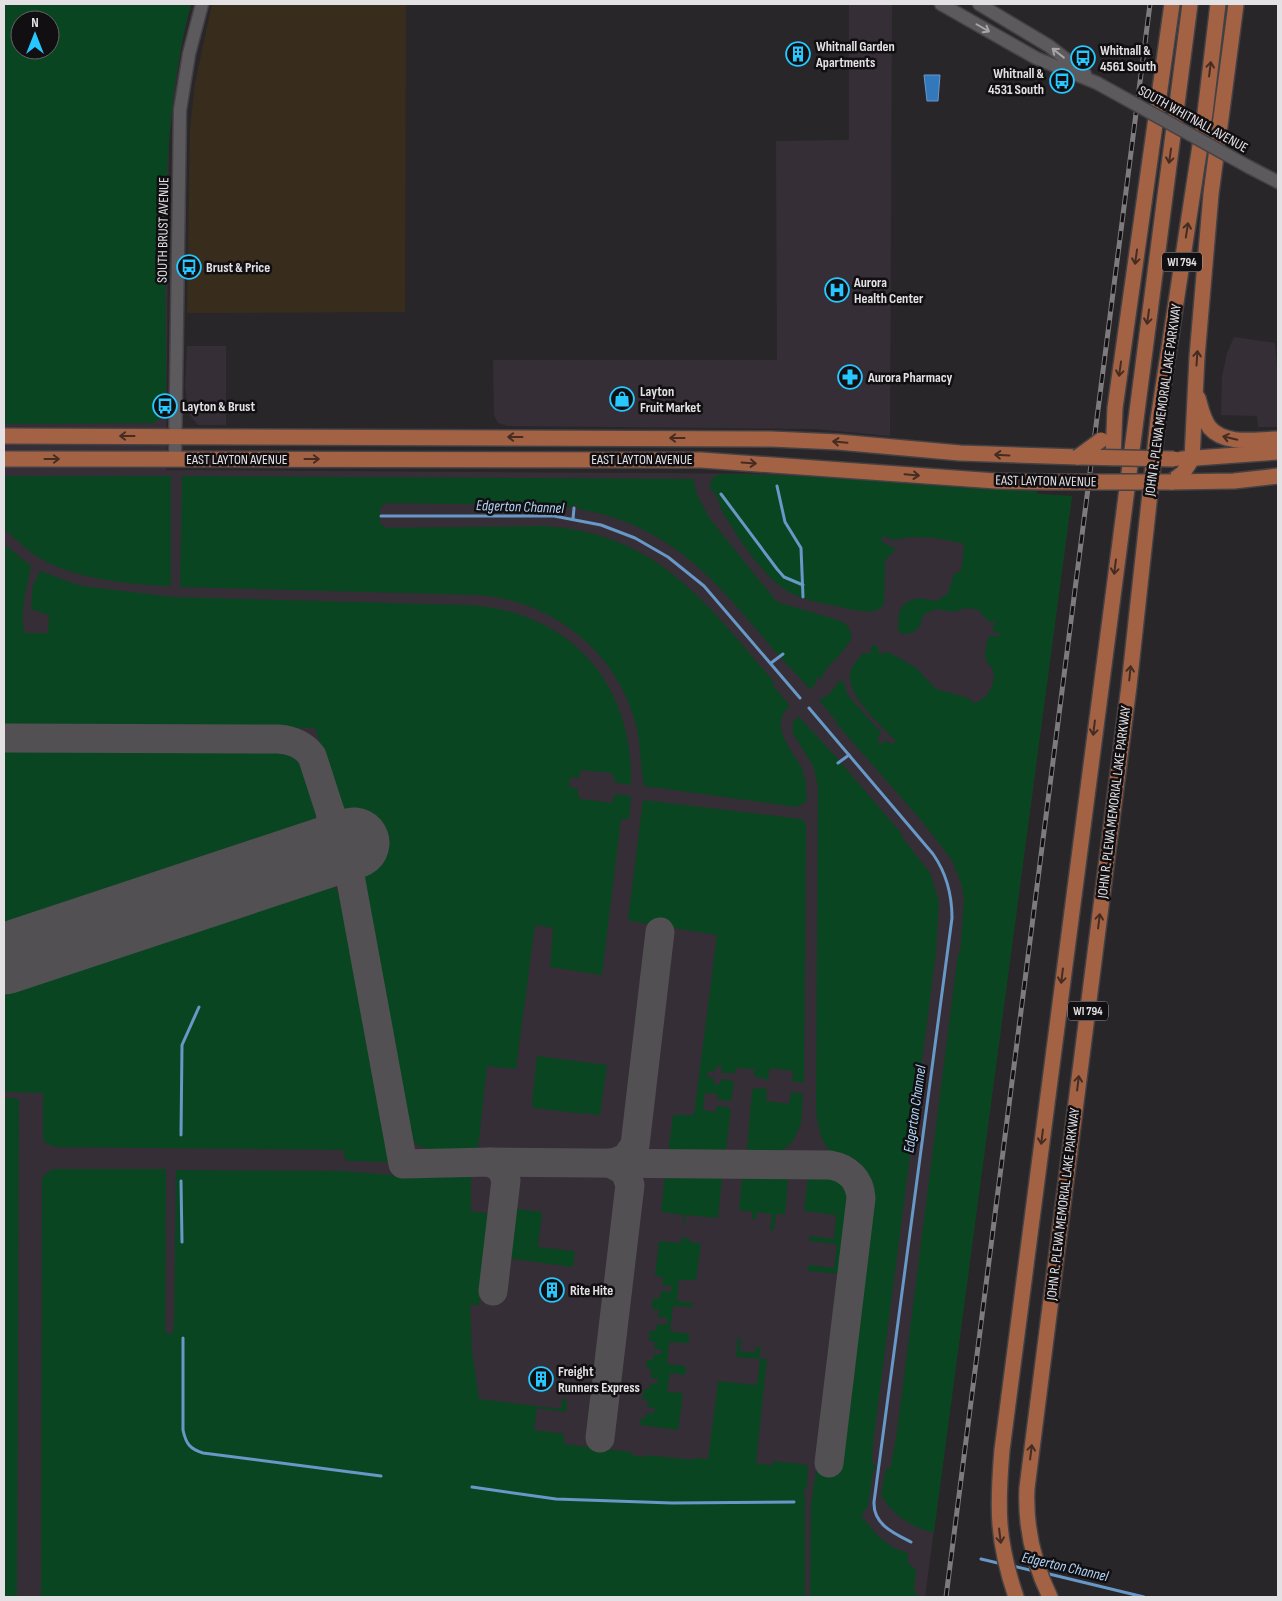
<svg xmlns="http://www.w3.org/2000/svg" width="1282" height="1601" font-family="'Sofia Sans Condensed',sans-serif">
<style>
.built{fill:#352e36;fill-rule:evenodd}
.industrial{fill:#382c1d}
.green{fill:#0a4522;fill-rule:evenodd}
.water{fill:#3278bb;stroke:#6798c7}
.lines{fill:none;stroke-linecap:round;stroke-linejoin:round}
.stream{stroke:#6798c7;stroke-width:3}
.taxiway{stroke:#535054;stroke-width:29}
.runway{stroke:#535054;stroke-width:71}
.minor-casing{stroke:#434144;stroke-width:15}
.major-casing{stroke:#434144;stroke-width:18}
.minor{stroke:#5d5a5e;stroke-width:12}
.major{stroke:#a46244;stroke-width:15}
.rail-casing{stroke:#7d7b7e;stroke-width:5}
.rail{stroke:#110f11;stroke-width:3;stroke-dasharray:9;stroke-linecap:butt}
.minor-bridge-casing{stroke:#434144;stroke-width:15;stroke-linecap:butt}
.major-bridge-casing{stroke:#434144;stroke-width:18;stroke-linecap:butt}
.minor-bridge{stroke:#5d5a5e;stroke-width:12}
.major-bridge{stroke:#a46244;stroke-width:15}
.oneway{stroke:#a7a4a8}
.oneway2{stroke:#442c23}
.labels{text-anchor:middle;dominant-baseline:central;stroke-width:5;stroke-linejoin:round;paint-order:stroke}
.shield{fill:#110f11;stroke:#a4a2a5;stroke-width:1}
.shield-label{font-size:12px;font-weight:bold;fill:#e3e1e4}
.poi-label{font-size:14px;font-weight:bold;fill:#e3e1e4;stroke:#110f11;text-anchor:start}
.street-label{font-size:14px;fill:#e3e1e4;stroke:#110f11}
.water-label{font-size:15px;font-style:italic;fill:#b2d4f8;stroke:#110f11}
</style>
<rect width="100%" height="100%" fill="#292629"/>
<g class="built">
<path d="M4,4H191L183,34L169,136L166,470L789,474L988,490L1037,491V494L1072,496L925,1597H4ZM20,20H50V50H20Z"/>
<polygon points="849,4 892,4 890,436 815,429 508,426 498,423 494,415 493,360 777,360 776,141 849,140"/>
<polygon points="1234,337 1275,343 1278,376 1278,427 1258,427 1257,416 1221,415 1222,377 1227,353"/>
<polygon points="187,346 226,346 226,425 198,425 189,414 185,387"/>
</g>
<polygon class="industrial" points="212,4 406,4 405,312 187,313 190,129 195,83"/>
<g class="green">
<path d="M4,4H191C157,132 167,273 166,404L164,415L154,423L4,424ZM20,20H50V50H20Z"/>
<path d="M721,474C827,474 932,488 1037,491V494L1072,496L934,1532C916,1531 888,1512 881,1494L886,1469H890L896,1439L958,953H960L964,900L962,886L952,860L920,819L836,723L837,722L819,700L828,695L840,681H843L848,695L881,733L877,740L881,744L887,740L891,745L896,741C881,725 843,693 851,670C853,664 859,659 862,654L873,652L870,650L872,645L878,646V651L882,654L888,652L915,667L936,689L968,698L974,703C986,701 997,683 993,671C992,667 988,664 986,660C984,655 987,642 989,636H999L1000,633L993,632V626L995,625L994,621L988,622L987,618L982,616L979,610L965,608L954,612L935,609L923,615L920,626L912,633L903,634L898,631L899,612L905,603L918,598L937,601L948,593L954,574L961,571L964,546L962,543L935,538L910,537L894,540L883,536L881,539L884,543L896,549L885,560L884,604L878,610C865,614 849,609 836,606C822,603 808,601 795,595C764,581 742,542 724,515C719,507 719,494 710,489C710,481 712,476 721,474Z"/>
<path d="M4,476H171V586C133,585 76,579 43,560C28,552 17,540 4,529Z"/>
<path d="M182,476L693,479L697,495L710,519L777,602L838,620L847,625L852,635C847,653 826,663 821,680L817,677L815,685L810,689L781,658L784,656L783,653L779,656C720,586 674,525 578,509L576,504L570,508L537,505L386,503L380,508V523L386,528L543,526C658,533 705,602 774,682L772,684L790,706C767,725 793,751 803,770L802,775L805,776L807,801L797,807L644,786C640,765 641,745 636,725C618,652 552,600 478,595L180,587Z"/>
<path d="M4,544L31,566C28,584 18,616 25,633H48L49,615L31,609L33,585L40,571L81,586L174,597L466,605C568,610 634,682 631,785L614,782L615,779L611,773L581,770L579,778L570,777L569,787L578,789V796L581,799L612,803L615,794L631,796L629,819H621L602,975L550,967L553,928L535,925L516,1069L487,1066L478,1149H428L417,1145L411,1137L363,873L315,728L4,726Z"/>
<path d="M799,717L839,760L838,764L841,763L902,834L901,836L930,873L939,902L936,952L873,1444L872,1463L876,1466L873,1471L868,1506L861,1516L879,1537L894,1548L908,1553V1563L916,1570L914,1590L918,1597H810L811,1500L813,1497L812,1496L817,1466L837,1467L869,1195C867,1164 843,1168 828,1149C820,1140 818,1123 816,1111L818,788L814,768L793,733V721Z"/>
<path d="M4,750L279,751C286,753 294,757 299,763C307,775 321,811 314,824C311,829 307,832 302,835L4,934Z"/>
<polygon points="643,800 801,819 806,823 804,1082 792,1082 793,1071 770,1068 768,1080 754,1076 754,1069 736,1068 735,1073 721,1073 722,1067 716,1066 715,1072 708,1071 707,1077 714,1078 714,1084 720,1084 721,1079 730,1080 734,1083 731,1101 717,1100 718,1094 705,1093 703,1110 716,1112 717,1106 728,1107 731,1110 726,1149 720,1154 668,1153 673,1115 694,1115 717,935 630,921 628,919"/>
<path d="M319,881C336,883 339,893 344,907L388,1162L346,1161L343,1150L54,1147L43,1141V1093L4,1092V985Z"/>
<polygon points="537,1056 607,1065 600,1115 588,1114 588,1109 586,1114 533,1108 532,1103"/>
<polygon points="757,1088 767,1089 766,1101 789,1104 791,1092 803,1094 801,1124 792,1143 789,1143 789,1146 774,1154 750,1154 747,1151 752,1090"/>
<polygon points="4,1097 19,1099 17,1597 4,1597"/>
<polygon points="52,1169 166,1169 165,1330 167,1334 173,1332 174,1320 176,1170 344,1171 391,1175 471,1173 471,1211 490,1214 479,1305 470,1305 472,1350 479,1399 561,1409 562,1399 567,1399 566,1412 537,1408 534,1430 564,1434 564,1444 630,1452 635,1456 646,1457 646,1455 693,1460 694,1458 708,1459 718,1381 757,1385 760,1359 736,1357 738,1338 741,1338 740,1351 755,1353 756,1347 761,1347 759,1358 767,1359 756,1463 773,1465 774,1461 808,1465 807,1487 804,1490 806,1507 802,1507 805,1510 805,1597 41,1597 42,1177"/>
<polygon points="665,1174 720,1174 722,1178 718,1218 686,1215 685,1224 683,1224 684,1215 661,1212"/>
<polygon points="747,1174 787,1176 788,1181 785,1214 776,1214 774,1230 770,1230 772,1214 757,1212 756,1219 752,1219 752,1212 739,1210 742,1180"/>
<path d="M822,1175C831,1177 841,1179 846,1187C855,1198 849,1262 842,1274L808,1271V1265L834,1268L837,1244L809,1241L810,1236L834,1239L836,1215L804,1211L808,1176Z"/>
<polygon points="517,1209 541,1212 542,1214 538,1247 573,1251 575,1253 573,1267 513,1259 510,1253"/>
<polygon points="682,1233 683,1238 690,1239 690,1242 701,1244 696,1280 679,1280 677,1301 693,1303 693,1307 673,1306 670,1331 689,1334 689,1343 669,1342 667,1364 686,1366 685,1375 670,1373 667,1392 683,1393 678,1430 641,1425 640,1418 646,1419 646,1413 654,1413 655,1408 647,1407 648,1400 642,1399 644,1389 649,1389 650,1383 657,1384 658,1379 651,1378 651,1369 646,1368 647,1360 653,1360 653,1354 661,1354 662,1350 654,1348 655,1342 649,1341 650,1330 656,1331 657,1324 667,1325 667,1318 658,1317 659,1310 652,1309 653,1298 660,1298 661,1291 671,1292 671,1286 662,1285 663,1277 655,1276 659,1241 681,1243"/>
</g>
<polygon class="water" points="924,75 940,75 938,101 927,101"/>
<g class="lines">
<g class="stream">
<polyline points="777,486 785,522 801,548 803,597"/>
<polyline points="721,494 777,569 784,577 803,585"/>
<polyline points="381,516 554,516 601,525 635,538 668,557 704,586 800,698"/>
<polyline points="573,519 574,508"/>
<polyline points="771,663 783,654"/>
<path d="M809,708L933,854C947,874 952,894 952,918L874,1502C873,1524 893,1533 911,1542"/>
<polyline points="838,763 849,755"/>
<polyline points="181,1135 182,1045 199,1007"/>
<polyline points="181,1181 182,1242"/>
<path d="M183,1338V1430C186,1444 190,1449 203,1453L381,1476"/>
<polyline points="472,1487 556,1499 672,1503 794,1502"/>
<polyline points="981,1559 1002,1564"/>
<polyline points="1013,1566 1034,1571"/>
<polyline points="1045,1573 1144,1597"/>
</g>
<g class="taxiway">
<path d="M4,738L278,739C292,740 303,744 312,756L349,870L403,1164L490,1162L830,1165C848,1168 860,1180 861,1198L829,1463"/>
<polyline points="312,857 330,834 331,814"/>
<polyline points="490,1162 501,1168 506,1180 493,1291"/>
<polyline points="614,1163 626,1158 635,1145 660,932"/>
<polyline points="600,1438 630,1185 625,1171 610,1163"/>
</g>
<polyline class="runway" points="4,959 354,843"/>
<g class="minor-casing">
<g id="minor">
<polyline points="941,4 1036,58 1097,83"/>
<polyline points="979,4 1049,46 1085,74"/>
<polyline points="1249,167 1278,182"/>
<polyline points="175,459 180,110 189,54 202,4"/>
</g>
</g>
<g class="major-casing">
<g id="major">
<path d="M1198,398C1201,408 1203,420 1210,428C1226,446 1257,439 1278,439"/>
<polyline points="4,436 771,439 838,442 960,453 1078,457"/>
<polyline points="1113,458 1115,408 1172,4"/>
<polyline points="4,459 701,460 996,481 1047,482"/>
<polyline points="1182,459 1278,452"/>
<polyline points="1171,482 1183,473 1192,459 1197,357 1211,194 1236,4"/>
<polyline points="1171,482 1234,481 1278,476"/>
<path d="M1016,1597C997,1541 997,1509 1002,1450L1190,4"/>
<path d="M1050,1597C1033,1562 1025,1527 1027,1488L1129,686L1158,420L1205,113L1218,4"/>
</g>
</g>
<use href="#minor" class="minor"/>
<use href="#major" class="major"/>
<g class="rail-casing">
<polyline id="rail" points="946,1597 1150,4"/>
</g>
<use href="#rail" class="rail"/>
<g class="minor-bridge-casing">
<polyline id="minor-bridge" points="1097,83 1249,167"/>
</g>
<g class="major-bridge-casing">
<g id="major-bridge">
<polyline points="1078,457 1174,459"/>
<polyline points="1078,457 1101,440"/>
<polyline points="1047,482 1171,482"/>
</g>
</g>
<use href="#minor-bridge" class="minor-bridge"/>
<use href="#major-bridge" class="major-bridge"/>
</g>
<defs><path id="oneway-shaft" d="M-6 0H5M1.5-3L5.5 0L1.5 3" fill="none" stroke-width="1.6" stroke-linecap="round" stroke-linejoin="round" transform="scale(1.25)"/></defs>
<g class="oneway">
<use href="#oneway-shaft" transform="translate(983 28) rotate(30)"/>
<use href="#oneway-shaft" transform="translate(1058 53) rotate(-142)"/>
</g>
<g class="oneway2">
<use href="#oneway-shaft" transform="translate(1210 69) rotate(-83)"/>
<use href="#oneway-shaft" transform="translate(1170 156) rotate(98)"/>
<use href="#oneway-shaft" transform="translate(1187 230) rotate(-81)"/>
<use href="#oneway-shaft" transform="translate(1136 257) rotate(98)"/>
<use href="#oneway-shaft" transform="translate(1148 317) rotate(98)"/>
<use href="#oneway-shaft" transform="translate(1197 358) rotate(-86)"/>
<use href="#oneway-shaft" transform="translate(1120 369) rotate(98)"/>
<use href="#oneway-shaft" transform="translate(127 436) rotate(-180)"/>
<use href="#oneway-shaft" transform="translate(515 437) rotate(-180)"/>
<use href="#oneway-shaft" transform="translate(677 438) rotate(-180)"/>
<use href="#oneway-shaft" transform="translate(1230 438) rotate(-167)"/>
<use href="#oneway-shaft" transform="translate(840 442) rotate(-175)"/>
<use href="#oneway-shaft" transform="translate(1002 455) rotate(-177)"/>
<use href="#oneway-shaft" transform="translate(52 459)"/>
<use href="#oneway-shaft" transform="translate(312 459)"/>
<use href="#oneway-shaft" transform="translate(749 463) rotate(4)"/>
<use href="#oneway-shaft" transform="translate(912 475) rotate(5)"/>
<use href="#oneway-shaft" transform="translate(1115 567) rotate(97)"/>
<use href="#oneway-shaft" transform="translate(1130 673) rotate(-84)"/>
<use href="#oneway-shaft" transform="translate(1094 728) rotate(97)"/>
<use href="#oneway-shaft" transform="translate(1099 921) rotate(-83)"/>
<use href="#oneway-shaft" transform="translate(1062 976) rotate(97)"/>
<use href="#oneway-shaft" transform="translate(1078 1083) rotate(-83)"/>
<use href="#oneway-shaft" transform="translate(1042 1137) rotate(97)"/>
<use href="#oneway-shaft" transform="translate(1031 1452) rotate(-83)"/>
<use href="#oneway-shaft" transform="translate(1000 1536) rotate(83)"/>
</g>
<defs>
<g id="building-ring" transform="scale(1.25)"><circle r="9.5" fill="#110f11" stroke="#27c8ff" stroke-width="1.5"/><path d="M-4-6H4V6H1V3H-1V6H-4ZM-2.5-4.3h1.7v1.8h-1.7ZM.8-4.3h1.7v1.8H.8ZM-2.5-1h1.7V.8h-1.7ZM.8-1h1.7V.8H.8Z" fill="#27c8ff"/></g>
<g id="bus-ring" transform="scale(1.25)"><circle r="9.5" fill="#110f11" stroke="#27c8ff" stroke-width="1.5"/><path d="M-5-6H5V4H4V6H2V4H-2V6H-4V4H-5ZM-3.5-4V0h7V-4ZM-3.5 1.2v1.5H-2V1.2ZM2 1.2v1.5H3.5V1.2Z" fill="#27c8ff"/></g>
<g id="hospital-ring" transform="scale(1.25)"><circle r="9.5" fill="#110f11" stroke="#27c8ff" stroke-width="1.5"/><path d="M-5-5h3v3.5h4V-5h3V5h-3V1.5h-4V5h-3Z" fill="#27c8ff"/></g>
<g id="pharmacy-ring" transform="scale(1.25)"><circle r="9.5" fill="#110f11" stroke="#27c8ff" stroke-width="1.5"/><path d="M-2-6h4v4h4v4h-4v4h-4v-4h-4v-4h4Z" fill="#27c8ff"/></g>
<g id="shop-ring" transform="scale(1.25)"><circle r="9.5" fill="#110f11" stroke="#27c8ff" stroke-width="1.5"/><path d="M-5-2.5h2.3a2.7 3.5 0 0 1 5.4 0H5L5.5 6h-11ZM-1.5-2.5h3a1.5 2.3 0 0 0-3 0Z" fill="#27c8ff"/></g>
</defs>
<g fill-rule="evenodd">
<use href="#building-ring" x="798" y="54"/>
<use href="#bus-ring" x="1083" y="58"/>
<use href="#bus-ring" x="1062" y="81"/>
<use href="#bus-ring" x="189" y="267"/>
<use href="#hospital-ring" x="837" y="290"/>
<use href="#pharmacy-ring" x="850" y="377"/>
<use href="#shop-ring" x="622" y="399"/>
<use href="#bus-ring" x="165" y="406"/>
<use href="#building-ring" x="552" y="1290"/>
<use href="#building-ring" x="541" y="1379"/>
</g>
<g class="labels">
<g class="shield">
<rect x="1162" y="252.5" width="40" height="19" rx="4"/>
<rect x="1068" y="1001.5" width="40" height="19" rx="4"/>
</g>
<g class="shield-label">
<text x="1182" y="262">WI 794</text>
<text x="1088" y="1011">WI 794</text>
</g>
<g class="poi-label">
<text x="816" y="46">Whitnall Garden<tspan x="816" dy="16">Apartments</tspan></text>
<text x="1100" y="50">Whitnall &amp;<tspan x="1100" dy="16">4561 South</tspan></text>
<text x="1044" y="73" text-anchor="end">Whitnall &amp;<tspan x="1044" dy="16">4531 South</tspan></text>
<text x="206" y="267">Brust &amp; Price</text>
<text x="854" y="282">Aurora<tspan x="854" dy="16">Health Center</tspan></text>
<text x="868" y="377">Aurora Pharmacy</text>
<text x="640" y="391">Layton<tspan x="640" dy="16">Fruit Market</tspan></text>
<text x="182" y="406">Layton &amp; Brust</text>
<text x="570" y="1290">Rite Hite</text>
<text x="558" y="1371">Freight<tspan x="558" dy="16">Runners Express</tspan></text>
</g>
<g class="street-label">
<text transform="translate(1193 119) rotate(29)">SOUTH WHITNALL AVENUE</text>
<text transform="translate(163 230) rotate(-89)">SOUTH BRUST AVENUE</text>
<text transform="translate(1163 400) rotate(-82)">JOHN R. PLEWA MEMORIAL LAKE PARKWAY</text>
<text x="237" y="459">EAST LAYTON AVENUE</text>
<text x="642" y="459">EAST LAYTON AVENUE</text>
<text transform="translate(1046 481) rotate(1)">EAST LAYTON AVENUE</text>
<text transform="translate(1114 802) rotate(-83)">JOHN R. PLEWA MEMORIAL LAKE PARKWAY</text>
<text transform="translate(1063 1204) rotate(-83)">JOHN R. PLEWA MEMORIAL LAKE PARKWAY</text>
</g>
<g class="water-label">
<text transform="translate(520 507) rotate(2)">Edgerton Channel</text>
<text transform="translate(915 1109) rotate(-82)">Edgerton Channel</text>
<text transform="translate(1065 1567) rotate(13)">Edgerton Channel</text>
</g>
</g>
<rect width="1282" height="1601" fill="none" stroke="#e3e1e4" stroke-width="10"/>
<g transform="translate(35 35)"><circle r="24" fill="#110f11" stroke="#656365"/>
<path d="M0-4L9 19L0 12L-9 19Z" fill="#27c8ff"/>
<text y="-8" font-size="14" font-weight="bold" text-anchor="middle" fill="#e3e1e4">N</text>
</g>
</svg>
